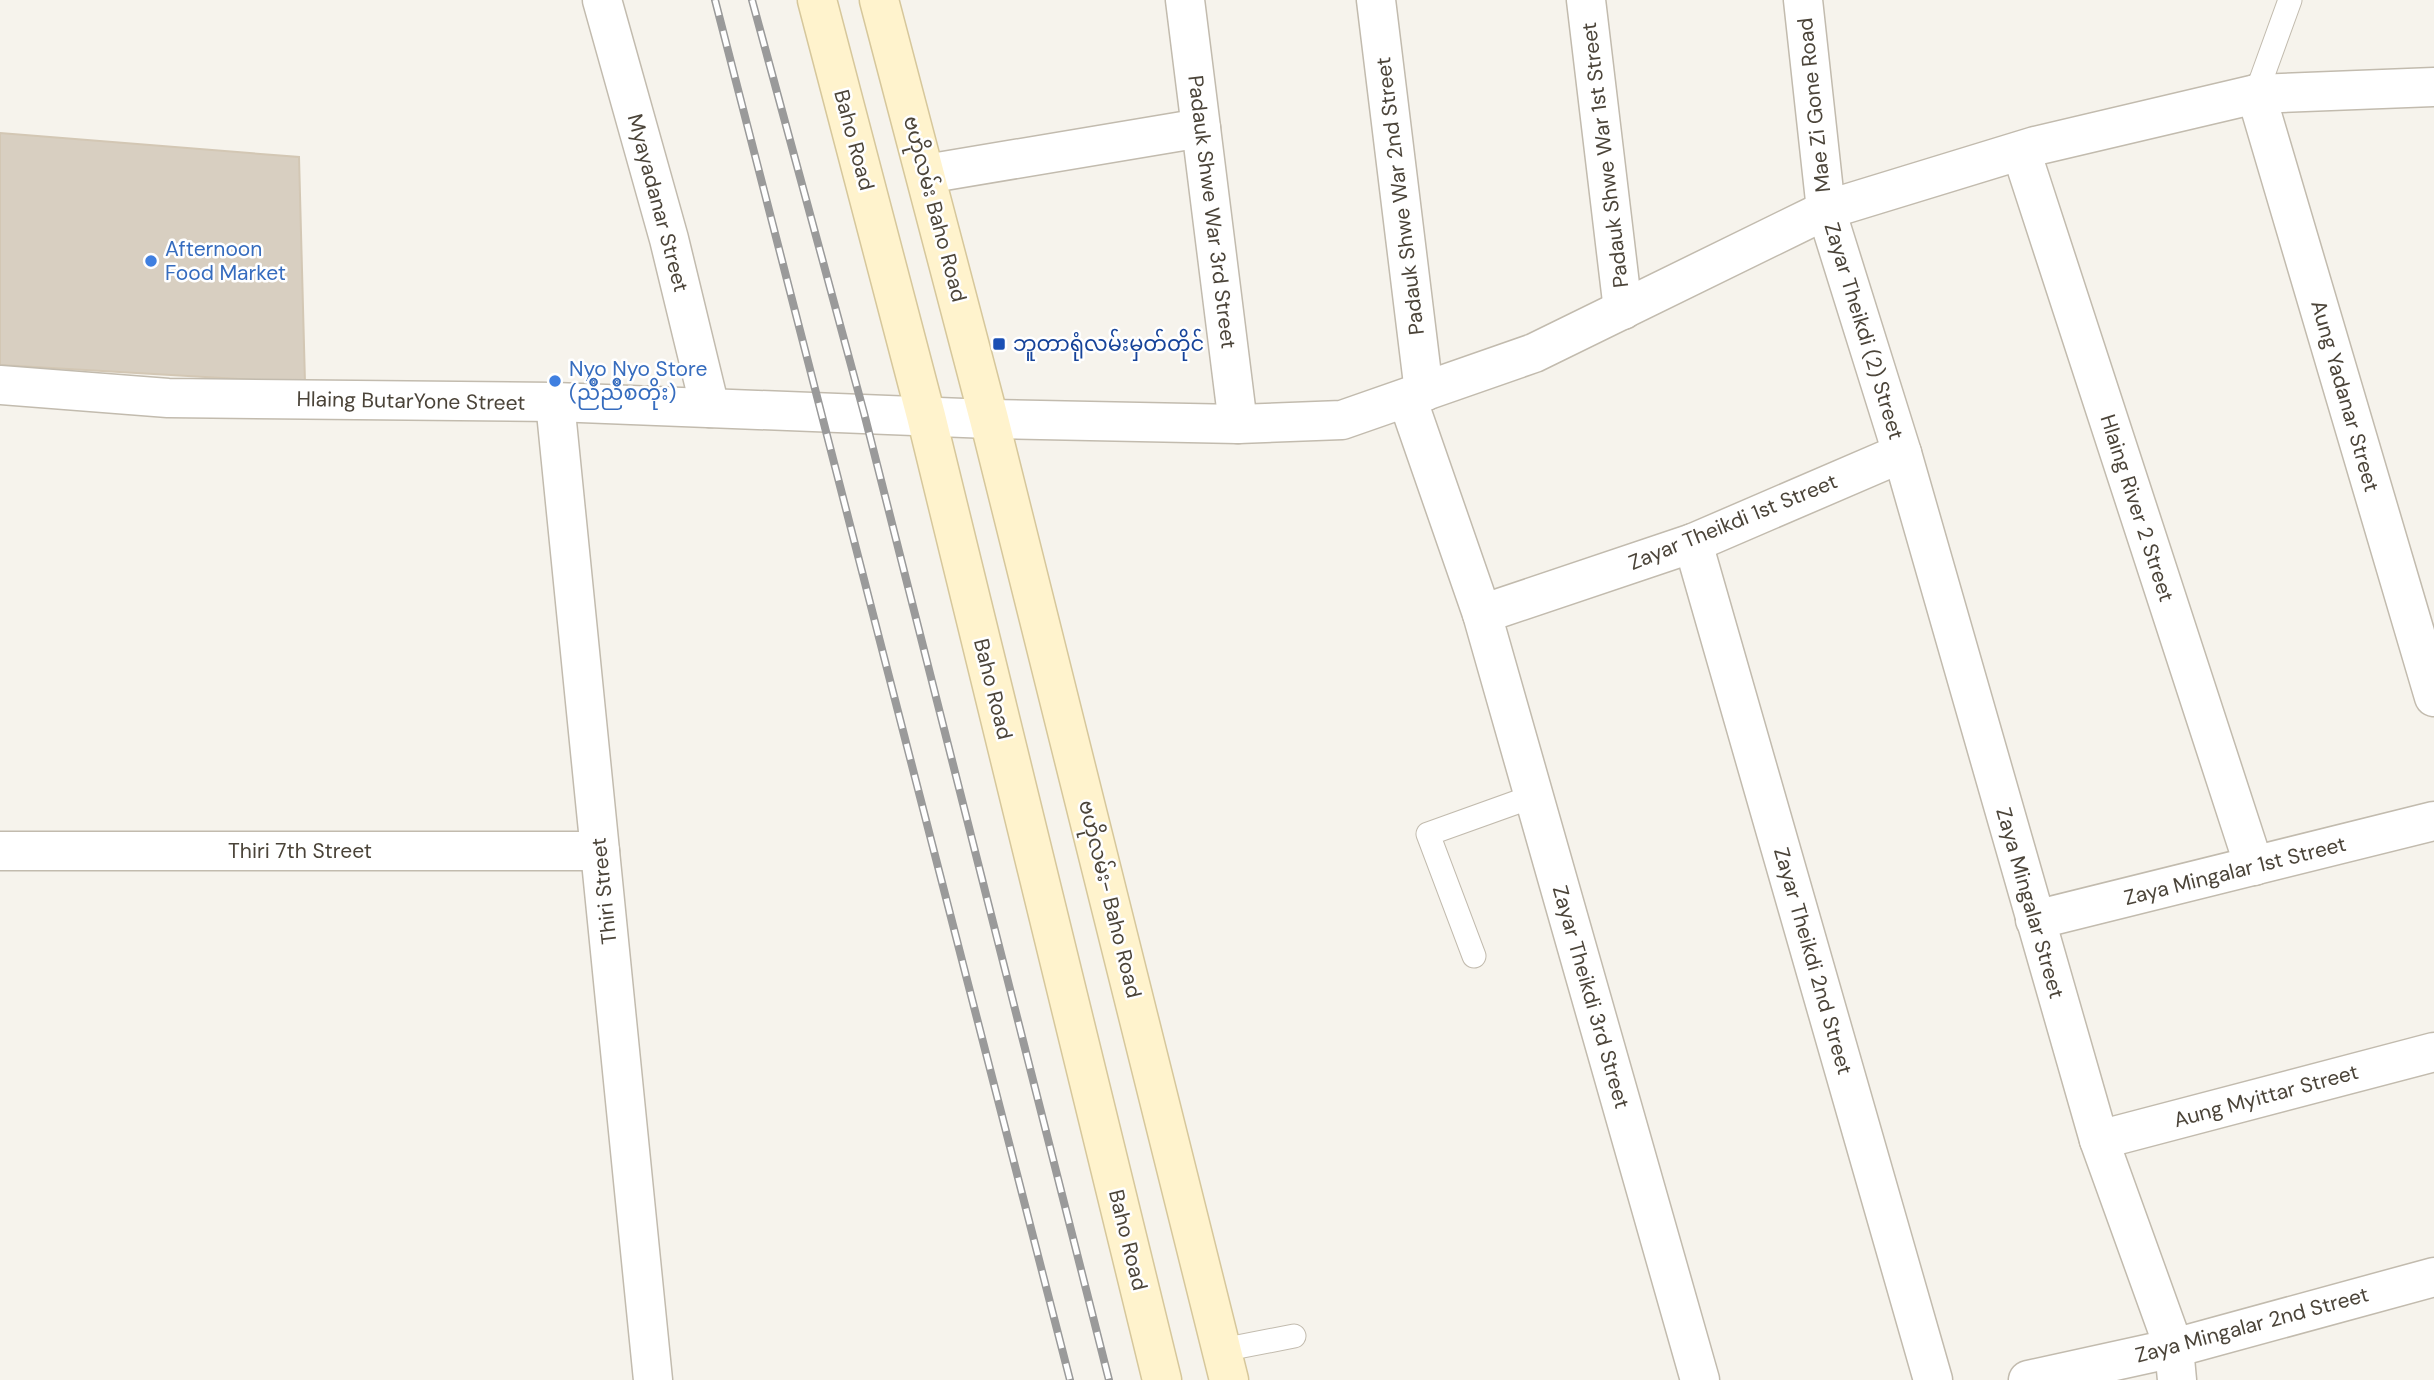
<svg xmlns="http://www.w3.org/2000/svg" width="2434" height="1380" font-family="'DM Sans','Noto Sans Myanmar',sans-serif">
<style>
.building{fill:#d8cfc1;stroke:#d3c7b4;stroke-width:2}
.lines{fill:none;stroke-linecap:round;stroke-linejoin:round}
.lane-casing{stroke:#c2bbae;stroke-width:25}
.street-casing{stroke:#c2bbae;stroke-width:41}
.secondary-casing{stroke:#d6c79b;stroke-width:41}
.lane{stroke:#fff;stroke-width:23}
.street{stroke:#fff;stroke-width:38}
.secondary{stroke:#fff3cd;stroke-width:38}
.rail-casing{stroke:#9a9a9a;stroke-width:8}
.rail{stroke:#fff;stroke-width:5;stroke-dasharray:16;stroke-linecap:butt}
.shop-dot{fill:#3f7fe0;stroke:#fff;stroke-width:2.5}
.transit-dot{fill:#1a4fb4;stroke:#fff;stroke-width:2.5}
.labels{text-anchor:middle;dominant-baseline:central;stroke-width:5;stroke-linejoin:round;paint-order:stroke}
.street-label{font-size:21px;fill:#4b4439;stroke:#fff}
.shop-label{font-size:21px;fill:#366cbe;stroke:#fff;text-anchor:start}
.transit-label{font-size:21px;fill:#164399;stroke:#fff;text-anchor:start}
</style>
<rect width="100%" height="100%" fill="#f6f3ec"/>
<polygon class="building" points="0,133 299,157 305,383 0,365"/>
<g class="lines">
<g class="lane-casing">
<g id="lane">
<polyline points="2256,94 2290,0"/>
<polyline points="1474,956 1428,834 1534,796"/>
<polyline points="1222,1350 1294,1336"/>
</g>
</g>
<g class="street-casing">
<g id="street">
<polyline points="602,0 669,239 710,408"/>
<polyline points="1185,0 1238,424"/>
<polyline points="1376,0 1424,392"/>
<polyline points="1586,0 1623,310"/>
<polyline points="1803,0 1826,210 1902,453 2099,1140 2174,1348 2177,1380"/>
<polyline points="2256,94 2434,697"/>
<polyline points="2021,151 2254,866"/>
<polyline points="926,174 1201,128"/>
<polyline points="0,385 168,398 555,402 989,419 1238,424 1342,420 1534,353 1826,210 2035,146 2256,94 2434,87"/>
<polyline points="1407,398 1482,614 1700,1380"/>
<polyline points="555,402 653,1380"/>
<polyline points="1693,543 1933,1380"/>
<polyline points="1482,614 1693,543 1902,453"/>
<polyline points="0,851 600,851"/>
<polyline points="2035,920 2434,821"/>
<polyline points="2099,1140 2434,1052"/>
<polyline points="2028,1380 2174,1348 2434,1277"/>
</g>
</g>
<g class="secondary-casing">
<g id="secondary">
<polyline points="817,0 926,416 1162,1380"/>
<polyline points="879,0 989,419 1229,1380"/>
</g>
</g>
<use href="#lane" class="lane"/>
<use href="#street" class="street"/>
<use href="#secondary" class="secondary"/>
<g class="rail-casing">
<g id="rail">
<polyline points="715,0 1070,1380"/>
<polyline points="752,0 864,413 1109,1380"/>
</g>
</g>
<use href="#rail" class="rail"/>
</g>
<g class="shop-dot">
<circle cx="151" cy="261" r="7"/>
<circle cx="555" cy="381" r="7"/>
</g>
<rect class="transit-dot" x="992" y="337" width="14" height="14" rx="3.5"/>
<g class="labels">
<g class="street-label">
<text transform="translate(1814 105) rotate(-96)">Mae Zi Gone Road</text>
<text transform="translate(854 140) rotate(75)">Baho Road</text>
<text transform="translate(1605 155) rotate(-97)">Padauk Shwe War 1st Street</text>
<text transform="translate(1400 196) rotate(-97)">Padauk Shwe War 2nd Street</text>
<text transform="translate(658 203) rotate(75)">Myayadanar Street</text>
<text transform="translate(935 209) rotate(75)">ဗဟိုလမ်း Baho Road</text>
<text transform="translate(1212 212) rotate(83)">Padauk Shwe War 3rd Street</text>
<text transform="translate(1864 331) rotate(73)">Zayar Theikdi (2) Street</text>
<text transform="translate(2345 396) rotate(74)">Aung Yadanar Street</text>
<text transform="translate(411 401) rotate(1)">Hlaing ButarYone Street</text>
<text transform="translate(2137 508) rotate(72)">Hlaing River 2 Street</text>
<text transform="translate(1733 522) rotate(-22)">Zayar Theikdi 1st Street</text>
<text transform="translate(993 689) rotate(76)">Baho Road</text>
<text x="300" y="851">Thiri 7th Street</text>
<text transform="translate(2235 871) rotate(-14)">Zaya Mingalar 1st Street</text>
<text transform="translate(604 891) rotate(-96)">Thiri Street</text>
<text transform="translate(1110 899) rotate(76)">ဗဟိုလမ်း- Baho Road</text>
<text transform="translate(2030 903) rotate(74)">Zaya Mingalar Street</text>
<text transform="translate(1813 961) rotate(74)">Zayar Theikdi 2nd Street</text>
<text transform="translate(1591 997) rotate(74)">Zayar Theikdi 3rd Street</text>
<text transform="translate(2266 1096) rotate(-15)">Aung Myittar Street</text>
<text transform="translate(1128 1240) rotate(76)">Baho Road</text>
<text transform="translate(2252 1325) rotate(-15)">Zaya Mingalar 2nd Street</text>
</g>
<g class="shop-label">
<text x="165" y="249">Afternoon<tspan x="165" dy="24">Food Market</tspan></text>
<text x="569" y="369">Nyo Nyo Store<tspan x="569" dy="24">(ညိဳညိဳစတိုး)</tspan></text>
</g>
<g class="transit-label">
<text x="1013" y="344">ဘူတာရုံလမ်းမှတ်တိုင်</text>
</g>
</g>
</svg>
